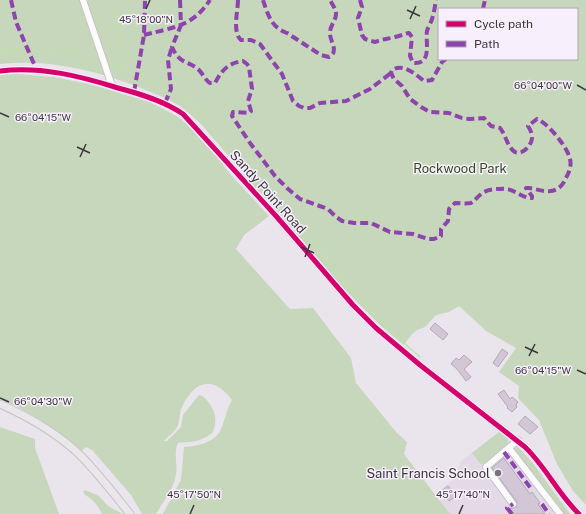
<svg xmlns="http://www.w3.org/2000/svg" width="586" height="514" font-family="'Public Sans',sans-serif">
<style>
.built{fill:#e3d9e7}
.green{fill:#c6d7bc;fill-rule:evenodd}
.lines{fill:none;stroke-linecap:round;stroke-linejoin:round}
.stream{stroke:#c1dfad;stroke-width:1.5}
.building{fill:#d2c6d7;stroke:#b0acb1}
.minor-casing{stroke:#c6c2c8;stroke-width:8}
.major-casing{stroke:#c5c2c6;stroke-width:9}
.minor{stroke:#fcfbfc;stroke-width:6}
.major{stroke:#eae7eb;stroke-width:7}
.quiet{stroke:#8e44ad;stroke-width:4;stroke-dasharray:8 4;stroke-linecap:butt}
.cycleway-casing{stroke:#f8effc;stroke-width:8}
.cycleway{stroke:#d6006c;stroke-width:5}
.ticks{fill:none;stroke:#3b373c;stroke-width:1.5}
.poi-dot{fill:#78747a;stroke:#f8effc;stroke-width:1.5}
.labels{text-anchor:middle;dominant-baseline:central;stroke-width:3;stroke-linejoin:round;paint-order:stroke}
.park-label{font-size:13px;fill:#304d1a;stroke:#f8effc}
.street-label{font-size:13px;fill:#3b373c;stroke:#f8effc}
.poi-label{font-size:13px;fill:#3b373c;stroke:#f8effc;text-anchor:end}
.ticks-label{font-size:10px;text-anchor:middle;fill:#3b373c;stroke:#f8effc;stroke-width:3;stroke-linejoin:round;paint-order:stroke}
</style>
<rect width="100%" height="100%" fill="#eae5ec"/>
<polygon class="built" points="499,432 527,456 570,514 450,514 435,494 454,479 461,461"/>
<g class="green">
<path d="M0,0H586V505L573,491L557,464L539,420L518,398L519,386L499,372L516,348L486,331L459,306L449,312L436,315L425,327L417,330L412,334L404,345L382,327L337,282L201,124C194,118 187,111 180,106C172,101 164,97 155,94C108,73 52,58 0,64ZM439,9H577V59H439Z"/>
<path d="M16,74L54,77L93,85L149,102L162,108L178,117L196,132L232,176L269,216L244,235L236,249L290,309L313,308L351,358L356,383L397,433L407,442L404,454L450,514H163L181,480L184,447C197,446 215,443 221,429C225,420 226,410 232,400C212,373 193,382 181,409C179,415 180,422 177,427C174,433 168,436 164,441H167L181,427L183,415L199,395C204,396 206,399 209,403C216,412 217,421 213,432C207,438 197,442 188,442C184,443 182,442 178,443C173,453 178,464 176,474C174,490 163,501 156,514H142L131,495L92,450L86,447L82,451C57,430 30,411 0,399V75Z"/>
<polygon points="0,427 35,439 35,448 59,514 0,514"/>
<path d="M499,432L508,439C510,449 490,459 483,464L480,463L472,453Z"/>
<polygon points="517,446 532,462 570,514 562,514 520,457 515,449"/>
<path d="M85,490L99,496L108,506L123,514H102C99,508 96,503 91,499C88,496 85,496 83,492Z"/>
</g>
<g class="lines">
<g class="stream">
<polyline points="108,0 117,17 118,35 126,72"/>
<polyline points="0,51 5,49 78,54 87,68 104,70"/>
<polyline points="108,66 110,63 190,100 264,198 321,250 348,286 391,332 420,357"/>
</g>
</g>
<g class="building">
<polygon points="435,323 448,334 443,340 430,329"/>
<polygon points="502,349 508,353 498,367 493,363"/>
<polygon points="464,355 472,362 464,369 471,377 466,381 457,369 451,364 456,358 459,360"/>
<polygon points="504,390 510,399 512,397 518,402 516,405 517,407 512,412 507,408 508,407 498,394"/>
<polygon points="525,416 538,427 530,434 518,424"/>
<polygon points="504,458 530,494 532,492 540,503 538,504 545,514 514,514 510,509 516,507 517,502 492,468"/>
<polygon points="448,486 456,496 449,501 441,491"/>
</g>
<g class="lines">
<g class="minor-casing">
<g id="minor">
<polyline points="83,0 112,86"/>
<path d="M0,71C40,66 80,76 118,88C141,94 164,101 183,114L276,216L353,305L376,328L420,365L525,447C546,467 558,494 579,514"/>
<polyline points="509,448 560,514"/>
<polyline points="513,504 486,467 518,440"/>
</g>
</g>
<g class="major-casing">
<path id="major" d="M0,404C29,417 57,433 80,455C98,473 114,494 130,514"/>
</g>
<use href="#minor" class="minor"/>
<use href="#major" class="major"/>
<g class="quiet">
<polyline points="11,0 16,22 37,71"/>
<path d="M180,0L181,25L172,47C180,65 188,60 199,70C203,74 205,80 210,83H215C222,70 228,63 243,61L247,64L249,67L252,89L248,101L251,111L249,113L233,112L232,116L250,143L275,176L287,188L300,199L328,209L335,216L342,221L354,223H371L390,232L413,234L428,239H434L441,236V229L448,221L449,209L455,203C460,203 466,204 471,203C475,201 476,198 480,195C485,190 493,189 500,189C514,187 520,198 532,198V196L526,188H529C536,189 544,192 551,191C558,190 562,186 565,180C568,174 572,167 570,159C568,148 548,123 537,119L528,126C530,129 532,133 532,138C532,144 523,156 515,152C507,147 506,135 500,128L491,126L484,118L469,119L462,118L449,113L430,112L421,107L410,99L402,86L394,79L391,73L392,70C404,63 415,74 424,81L432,80L442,62L446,59"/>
<path d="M238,0C238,11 232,32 241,40H251L260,44L282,74L293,101L299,106L304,108H310L320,103L346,101L370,89L391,73"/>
<path d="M263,0C268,15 271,27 287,33L321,55L329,57C340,51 329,41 330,32C330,29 332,25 333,23C339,13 335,9 330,0"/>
<path d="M360,0L362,7L358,18L362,35L365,39L375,42C382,39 388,39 395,37C400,36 404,34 409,33L412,37L410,56L413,63C433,65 425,41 427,31C428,27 431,23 432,19C434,13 435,6 436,0"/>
<polyline points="483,9 485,0"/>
<path d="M144,35C174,27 192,27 210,0"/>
<polyline points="134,92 144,35 145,0"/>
<polyline points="165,103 171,89 168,60 172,47"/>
<polyline points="504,452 532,490"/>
<polyline points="542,504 549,514"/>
<polyline points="512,514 507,508 513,504"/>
</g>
<g class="cycleway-casing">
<path id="cycleway" d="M0,71C40,66 80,76 118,88C141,94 164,101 183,114L276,216L353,305L376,328L420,365L525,447C546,467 558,494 579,514"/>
</g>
<use href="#cycleway" class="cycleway"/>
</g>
<path class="ticks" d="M146,9L150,0M407,10L420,16M410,19L416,6M577,85L586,90M0,113L9,117M77,147L90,153M80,157L86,144M301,247L314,253M305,257L310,244M525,347L538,353M529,356L535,344M577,370L586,374M0,398L9,402M190,514L194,505M459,514L463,505"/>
<circle class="poi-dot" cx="498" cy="473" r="4"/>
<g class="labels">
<g class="park-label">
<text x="460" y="168">Rockwood Park</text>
</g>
<g class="street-label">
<text transform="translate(268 192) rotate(48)">Sandy Point Road</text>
</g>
<g class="poi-label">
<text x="490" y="473">Saint Francis School</text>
</g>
</g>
<g class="ticks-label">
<text x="146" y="23">45°18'00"N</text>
<text x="543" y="89">66°04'00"W</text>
<text x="43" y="121">66°04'15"W</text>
<text x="543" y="374">66°04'15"W</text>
<text x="43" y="405">66°04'30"W</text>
<text x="194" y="498">45°17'50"N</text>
<text x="463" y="498">45°17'40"N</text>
</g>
<rect x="438" y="8" width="140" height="52" fill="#f8effc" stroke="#aca5af"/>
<rect x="446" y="21" width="20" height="6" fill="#d6006c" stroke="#aca5af"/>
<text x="474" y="28" font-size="12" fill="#3b373c">Cycle path</text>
<rect x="446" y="41" width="20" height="6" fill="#8e44ad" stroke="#aca5af"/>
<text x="474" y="48" font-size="12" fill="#3b373c">Path</text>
</svg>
